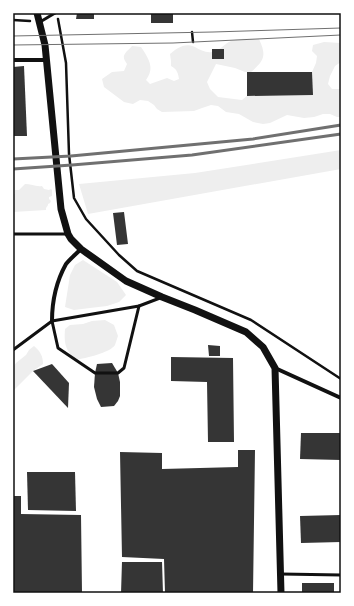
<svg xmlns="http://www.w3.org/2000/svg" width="354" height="606" font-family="Inter,sans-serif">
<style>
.green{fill:#eee}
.building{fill:#353535}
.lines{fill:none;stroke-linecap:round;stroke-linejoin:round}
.path{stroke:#111;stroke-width:2.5}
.service{stroke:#111;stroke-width:3}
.minor{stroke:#111;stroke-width:4}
.tertiary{stroke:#111;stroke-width:7}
.tram{stroke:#707070;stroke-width:1}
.rail{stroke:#707070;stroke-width:3}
.neatline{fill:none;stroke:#111;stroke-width:1.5}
</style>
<rect width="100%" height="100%" fill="#fff"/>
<g class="green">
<path d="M259,39C267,56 264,61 251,72H245L235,68L216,64L207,82L210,89L218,97L242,100L247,96L312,95V72L316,63L317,56L312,51L313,45L324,42L341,43V62L335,66L330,76L328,84L332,89H341V117H337L330,114H323L314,117L304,118L287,115L270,123L263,124L253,122L239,114L226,112L218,106L211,105L202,108L194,111L162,112L157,109L154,105L148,101L140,100L133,104L124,102L104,87L102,79L112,72L124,71L127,64C120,55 126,53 132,46L141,47C149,59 155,68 146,80L150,84L167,78L174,81L179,79C178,73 177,69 171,66V61L170,54C177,48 185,42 195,47C200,50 206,53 212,52C220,51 224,44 231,41C239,38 250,39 259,39Z"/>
<polygon points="341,150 341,169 88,214 79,184 195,173"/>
<path d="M25,184C31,184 36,187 42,186L44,189L49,190L51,189L52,190V196L49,197V199L51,201L50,203L48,204V205L46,208V210L13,212V194H15V190H19Z"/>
<polygon points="83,260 117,282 126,295 119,302 107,306 90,308 74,310 65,307 70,275 75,265"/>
<path d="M105,320L114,325L118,336C117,339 116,342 115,345C110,353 85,358 76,360C65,350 64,343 65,329L70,325L83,324L92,321Z"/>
<path d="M34,346C40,351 43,356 43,364L33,371L13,391V367L16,363L26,355L29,350Z"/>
</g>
<g class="building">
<polygon points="77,13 94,13 94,19 76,19"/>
<rect x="151" y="13" width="22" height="10"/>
<rect x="212" y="49" width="12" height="10"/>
<polygon points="24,66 27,136 13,136 13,67"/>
<polygon points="247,72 312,72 313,95 247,96"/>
<polygon points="124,212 128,244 117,245 113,213"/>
<polygon points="208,345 220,346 220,356 209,356"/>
<polygon points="171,357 233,358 234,442 208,442 207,382 171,381"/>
<polygon points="112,363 118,373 120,382 120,396 118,401 114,406 101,407 97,399 94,387 95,373 97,364"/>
<polygon points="52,364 69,383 68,408 33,371"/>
<polygon points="301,433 341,433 341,460 300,459"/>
<polygon points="238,450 255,450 253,593 165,593 164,559 122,557 120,452 162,453 162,469 238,467"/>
<polygon points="27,472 75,472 76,511 28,510"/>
<polygon points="13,496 21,496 21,514 81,515 82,593 13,593"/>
<polygon points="341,515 341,542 301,543 300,516"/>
<polygon points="122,562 162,562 163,593 121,593"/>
<rect x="302" y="583" width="32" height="10"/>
</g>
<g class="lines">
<g class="path">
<polyline points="58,19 66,63 69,154 74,198 86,219 119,255 137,271 251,320 341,379"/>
<polyline points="13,20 30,21"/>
<polyline points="192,32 193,42"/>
</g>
<g class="service">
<polyline points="40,22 55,13"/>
<polyline points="13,234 67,234"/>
<polyline points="52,321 58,348 95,373 118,373 124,368 139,306"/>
<polyline points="13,350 52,321 139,306 160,298"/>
<polyline points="281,574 341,575"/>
</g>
<g class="minor">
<polyline points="13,60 46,60"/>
<path d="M52,321C52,301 56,282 66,264C70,259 76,254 81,249"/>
<polyline points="275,368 341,398"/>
</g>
<polyline class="tertiary" points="37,13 45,45 61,209 68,234 71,239 81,249 126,281 162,297 195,310 246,332 263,347 275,368 281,593"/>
<g class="tram">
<polyline points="13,36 213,32 341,28"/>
<polyline points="13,45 173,43 341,35"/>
</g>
<g class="rail">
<polyline points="13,159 71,156 253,139 341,125"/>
<polyline points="13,169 72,165 192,155 341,134"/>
</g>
</g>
<rect width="354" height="606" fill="none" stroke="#ffffff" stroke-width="28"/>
<rect x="14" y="14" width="326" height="578" class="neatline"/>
</svg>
